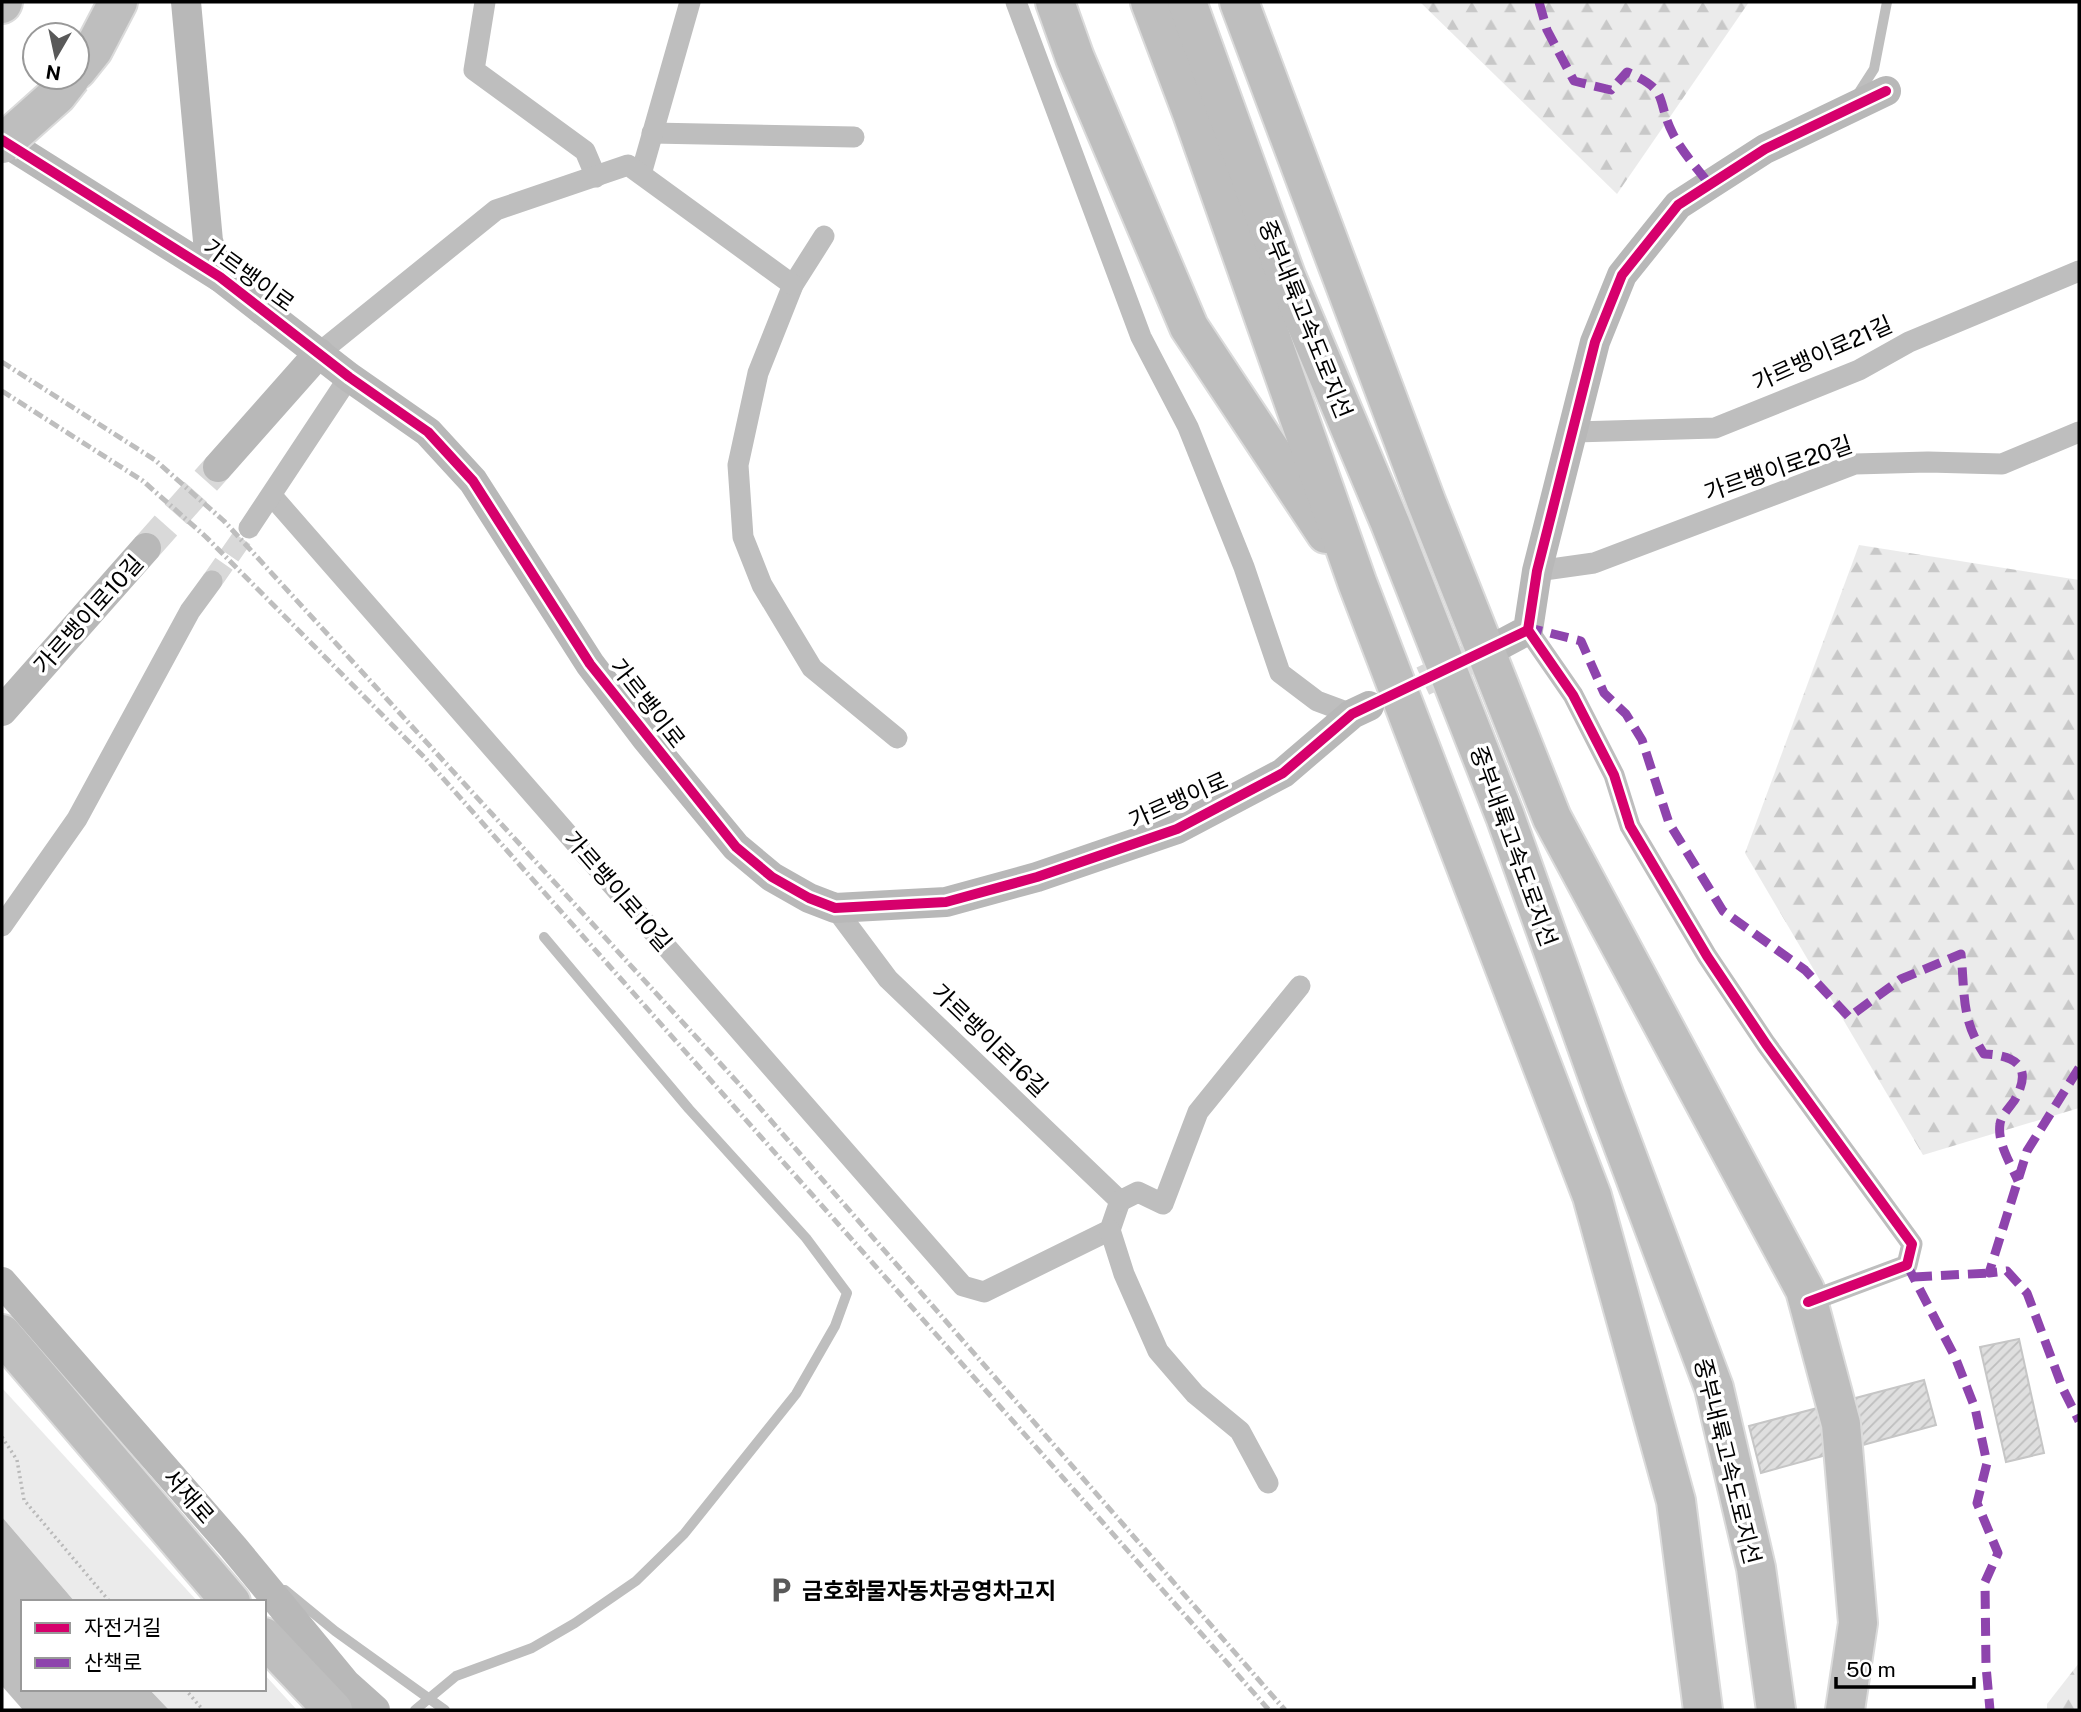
<svg xmlns="http://www.w3.org/2000/svg" width="2081" height="1712" font-family="'Public Sans','Noto Sans KR',sans-serif">
<style>
.green{fill:#ebebeb}
.forest{fill:url(#forest-firs)}
.water{fill:#bebebe}
.building{fill:url(#building-hatch);stroke:#c6c6c6;stroke-width:2}
.lines{fill:none;stroke-linecap:round;stroke-linejoin:round}
.street-tunnel{stroke:#d9d9d9;stroke-width:21;stroke-dasharray:21 10;stroke-linecap:butt}
.secondary-tunnel{stroke:#d9d9d9;stroke-width:30;stroke-dasharray:30 15;stroke-linecap:butt}
.highway-casing{stroke:#dbdbdb;stroke-width:42}
.path{stroke:#b9b9b9;stroke-width:3.5;stroke-dasharray:2 3.5;stroke-linecap:butt}
.lane{stroke:#bebebe;stroke-width:10}
.street{stroke:#bebebe;stroke-width:21}
.secondary{stroke:#b8b8b8;stroke-width:30}
.highway{stroke:#bebebe;stroke-width:38}
.rail{stroke:#bebebe;stroke-width:5;stroke-dasharray:10 3.5 2 3.5;stroke-linecap:butt}
.highway-bridge-casing{stroke:#dbdbdb;stroke-width:42;stroke-linecap:butt}
.highway-bridge{stroke:#bebebe;stroke-width:38}
.quiet{stroke:#8e44ad;stroke-width:9;stroke-dasharray:18 9;stroke-linecap:butt}
.cycleway-casing{stroke:#fff;stroke-width:15}
.cycleway{stroke:#d6006c;stroke-width:10}
.labels{text-anchor:middle;dominant-baseline:central;stroke-width:7;stroke-linejoin:round;paint-order:stroke}
.street-label{font-size:23px;fill:#000;stroke:#fff}
.poi-label{font-size:23px;font-weight:bold;fill:#000;stroke:#fff;text-anchor:start}
</style>
<defs>
<pattern id="forest-firs" width="22" height="20" patternUnits="userSpaceOnUse" patternTransform="scale(1.75)"><rect width="22" height="20" fill="#ebebeb"/><path d="M5 1l3.5 6h-7zM16 11l3.5 6h-7z" fill="#c8c8c8"/></pattern>
<pattern id="building-hatch" width="6" height="6" patternUnits="userSpaceOnUse" patternTransform="scale(1.75)"><rect width="6" height="6" fill="#dfdfdf"/><path d="M-1 1l2-2M0 6l6-6M5 7l2-2" fill="none" stroke="#bebebe"/></pattern>
</defs>
<rect width="100%" height="100%" fill="#fff"/>
<g class="green">
<polygon points="2,1388 198,1602 75,1602 2,1517"/>
<polygon points="264,1674 297,1710 169,1710 149,1689 264,1689"/>
</g>
<g class="forest">
<polygon points="1420,2 1749,2 1617,194"/>
<polygon points="1859,545 2079,580 2079,1108 1923,1155 1745,853"/>
<polygon points="2079,1663 2079,1710 2047,1710 2047,1704"/>
</g>
<polygon class="water" points="2,1517 75,1602 23,1602 23,1689 149,1689 169,1710 23,1710 2,1686"/>
<g class="building">
<polygon points="2019,1339 2044,1453 2006,1462 1980,1347"/>
<polygon points="1924,1380 1936,1425 1761,1473 1749,1426"/>
</g>
<g class="lines">
<polyline class="street-tunnel" points="212,581 249,528"/>
<g class="secondary-tunnel">
<polyline points="146,548 218,467"/>
<polyline points="1382,700 1496,647"/>
</g>
<g class="highway-casing">
<g id="highway">
<polyline points="1055,2 1075,58 1189,327 1326,534"/>
<polyline points="1150,2 1192,113 1357,582 1592,1196 1676,1501 1703,1710"/>
<polyline points="1187,2 1286,276 1390,523 1505,816 1605,1097 1714,1388 1756,1568 1776,1710"/>
<polyline points="1239,2 1426,501 1552,818 1805,1290 1841,1424 1858,1623 1845,1710"/>
<polyline points="2,4 3,2"/>
<polyline points="77,70 93,50 118,2"/>
<polyline points="2,1334 231,1602"/>
<polyline points="264,1637 333,1710"/>
</g>
</g>
<g class="path">
<polyline points="2,1437 17,1460 24,1500 110,1602"/>
<polyline points="185,1689 203,1710"/>
</g>
<g class="lane">
<polyline points="1856,97 1874,69 1887,2"/>
<polyline points="285,1590 335,1631 445,1710"/>
<polyline points="415,1710 456,1676 532,1648 575,1623 636,1581 684,1534 796,1394 835,1326 847,1293 806,1238 689,1109 544,937"/>
</g>
<g class="street">
<polyline points="485,2 474,70 585,151 596,177"/>
<polyline points="1016,2 1141,337 1188,427 1244,567 1280,673 1317,701 1352,714"/>
<polyline points="652,133 854,137"/>
<polyline points="641,174 690,2"/>
<polyline points="824,236 793,285 758,373 738,465 743,537 762,585 812,668 897,738"/>
<polyline points="319,353 496,210 628,165 793,285"/>
<polyline points="1575,432 1715,428 1859,370 1909,342 2079,271"/>
<polyline points="272,496 963,1286 984,1292 1110,1230 1120,1201 888,979 835,908"/>
<polyline points="249,528 349,377"/>
<polyline points="1537,571 1594,563 1855,464 1928,462 2002,464 2079,432"/>
<polyline points="1528,630 1573,695 1614,775 1630,826 1707,956 1766,1044 1912,1244 1907,1265 1808,1302"/>
<polyline points="2,926 77,819 190,611 212,581"/>
<polyline points="1120,1201 1138,1192 1163,1204 1198,1112 1300,986"/>
<polyline points="1110,1230 1124,1274 1158,1351 1195,1394 1240,1431 1268,1483"/>
</g>
<g class="secondary">
<polyline points="186,2 208,241 220,277"/>
<polyline points="2,140 220,277 349,377 428,432 473,481 590,664 646,738 736,847 772,877 809,898 835,908 946,902 1037,877 1177,829 1283,773 1352,714 1369,706"/>
<polyline points="218,467 319,353"/>
<polyline points="1496,647 1528,630 1537,571 1595,342 1622,275 1678,205 1765,149 1886,91"/>
<polyline points="2,711 146,548"/>
<polyline points="2,1282 233,1547 346,1684 375,1710"/>
</g>
<use href="#highway" class="highway"/>
<g class="rail">
<polyline points="2,362 155,460 224,521 740,1085 1285,1710"/>
<polyline points="2,391 143,481 206,537 425,758 1269,1710"/>
</g>
<g class="highway-bridge-casing">
<polyline id="highway-bridge" points="2,144 57,95 71,77"/>
</g>
<use href="#highway-bridge" class="highway-bridge"/>
<g class="quiet">
<path d="M1539,2L1547,30L1574,81L1611,90L1627,72C1671,91 1655,99 1673,134C1682,152 1697,168 1709,184"/>
<path d="M1525,633L1534,629L1581,641L1604,693L1626,714L1642,740L1669,823L1723,911L1805,970L1849,1017L1901,979L1961,954C1965,994 1961,1019 1984,1054C2016,1055 2034,1067 2014,1101C2009,1108 2001,1116 2000,1124C1997,1143 2011,1164 2018,1181"/>
<polyline points="2079,1068 2027,1151 1989,1273 2007,1271 2027,1293 2063,1389 2079,1421"/>
<polyline points="1907,1265 1955,1357 1975,1408 1987,1463 1977,1503 1998,1553 1985,1582 1986,1666 1990,1710"/>
<polyline points="1914,1277 1989,1273"/>
</g>
<g class="cycleway-casing">
<g id="cycleway">
<polyline points="2,140 220,277 349,377 428,432 473,481 590,664 736,847 772,877 809,898 835,908 946,902 1037,877 1177,829 1283,773 1352,714 1528,630"/>
<polyline points="1808,1302 1907,1265 1912,1244 1766,1044 1707,956 1630,826 1614,775 1573,695 1528,630 1537,571 1595,342 1622,275 1678,205 1765,149 1886,91"/>
</g>
</g>
<use href="#cycleway" class="cycleway"/>
</g>
<defs>
<g id="parking-bare" transform="scale(2.1)"><path d="M-3.5-5.5H1a3.5 3.5 0 0 1 0 7H-1V5.5H-3.5ZM-1-3.4V-.6H.8a1.4 1.4 0 0 0 0-2.8Z" fill="#595959" stroke="#fff" stroke-width="2.5" paint-order="stroke"/></g>
</defs>
<g fill-rule="evenodd">
<use href="#parking-bare" x="781" y="1590"/>
</g>
<g class="labels">
<g class="street-label">
<text transform="translate(249 275) rotate(36)">가르뱅이로</text>
<text transform="translate(1306 319) rotate(68)">중부내륙고속도로지선</text>
<text transform="translate(1822 353) rotate(-24)">가르뱅이로21길</text>
<text transform="translate(1778 468) rotate(-19)">가르뱅이로20길</text>
<text transform="translate(88 614) rotate(-48)">가르뱅이로10길</text>
<text transform="translate(648 703) rotate(52)">가르뱅이로</text>
<text transform="translate(1178 800) rotate(-24)">가르뱅이로</text>
<text transform="translate(1514 846) rotate(70)">중부내륙고속도로지선</text>
<text transform="translate(618 891) rotate(49)">가르뱅이로10길</text>
<text transform="translate(990 1040) rotate(44)">가르뱅이로16길</text>
<text transform="translate(1728 1461) rotate(76)">중부내륙고속도로지선</text>
<text transform="translate(189 1496) rotate(49)">서재로</text>
</g>
<g class="poi-label">
<text x="802" y="1590">금호화물자동차공영차고지</text>
</g>
</g>
<rect width="2081" height="1712" fill="none" stroke="#000000" stroke-width="7"/>
<rect x="21" y="1600" width="245" height="91" fill="#ffffff" stroke="#999999" stroke-width="2"/>
<rect x="35" y="1623" width="35" height="10" fill="#d6006c" stroke="#999999" stroke-width="2"/>
<text x="84" y="1635" font-size="21" fill="#000000">자전거길</text>
<rect x="35" y="1658" width="35" height="10" fill="#8e44ad" stroke="#999999" stroke-width="2"/>
<text x="84" y="1670" font-size="21" fill="#000000">산책로</text>
<g transform="translate(56 56) rotate(189)"><circle r="33" fill="#ffffff" stroke="#999999" stroke-width="2"/>
<path d="M0-5L12 26L0 18L-12 26Z" fill="#595959"/>
<text y="-10" font-size="19" font-weight="bold" text-anchor="middle" fill="#000000">N</text>
</g>
<path d="M1836 1677v10h138v-10" fill="none" stroke="#000000" stroke-width="3.5"/>
<text x="1846" y="1677" font-size="21" fill="#000000" stroke="#ffffff" stroke-width="5" paint-order="stroke">50 m</text>
</svg>
